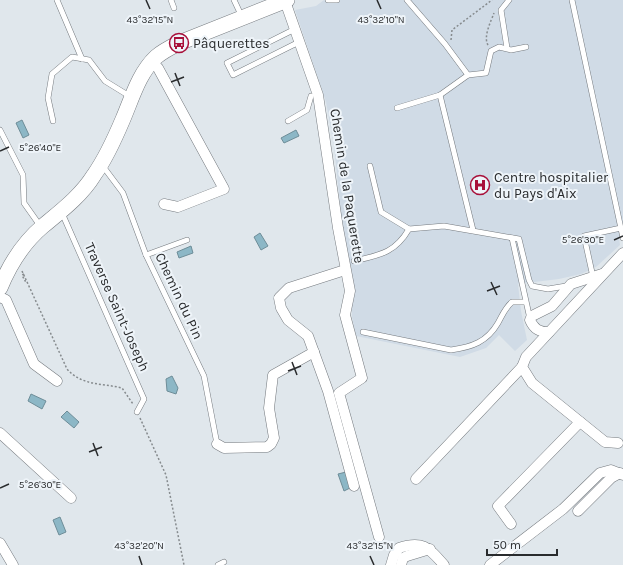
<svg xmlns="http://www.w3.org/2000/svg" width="623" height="565" font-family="Karla,sans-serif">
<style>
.built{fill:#d0dbe6}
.water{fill:#8cb7c6;stroke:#6e8d98}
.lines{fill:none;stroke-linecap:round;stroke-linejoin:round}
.service-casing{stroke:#757a7f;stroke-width:6}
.minor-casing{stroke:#757a7f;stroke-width:11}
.secondary-casing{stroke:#757a7f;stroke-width:16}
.path{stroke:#868b8e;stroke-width:1.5;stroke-dasharray:2 2;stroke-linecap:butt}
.service{stroke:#fff;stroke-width:5}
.minor{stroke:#fff;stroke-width:10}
.secondary{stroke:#fff;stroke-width:15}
.ticks{fill:none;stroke:#292b2d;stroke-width:1.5}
.labels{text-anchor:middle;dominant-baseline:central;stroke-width:4;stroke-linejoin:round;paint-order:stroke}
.poi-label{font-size:14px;fill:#292b2d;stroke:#eef4f9;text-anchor:start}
.street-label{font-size:14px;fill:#292b2d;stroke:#eef4f9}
.ticks-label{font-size:10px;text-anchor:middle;fill:#292b2d;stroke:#eef4f9;stroke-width:4;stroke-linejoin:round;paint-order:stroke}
</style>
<rect width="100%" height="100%" fill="#e0e7ec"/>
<polygon class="built" points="324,0 623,0 623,237 619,238 620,245 596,267 581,274 559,279 518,284 521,311 527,340 515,351 499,335 486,348 460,357 356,336 352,317 352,297 342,224 334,146 326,102 295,10 316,6"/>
<g class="water">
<polygon points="22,120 29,135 23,138 16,123"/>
<polygon points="296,130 299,136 284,143 281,138"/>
<polygon points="260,233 268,246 261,250 254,237"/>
<polygon points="191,246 193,253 179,258 177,252"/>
<polygon points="172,376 178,388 176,394 167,391 166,379"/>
<polygon points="31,394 46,401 42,409 28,401"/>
<polygon points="67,411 79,422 74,428 61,417"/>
<polygon points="346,472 350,488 344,491 338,474"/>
<polygon points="60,517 66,532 59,535 53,520"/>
</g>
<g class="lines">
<g class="service-casing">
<g id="service">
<polyline points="57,0 82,59"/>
<polyline points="171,0 174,8"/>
<polyline points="234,0 242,17"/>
<polyline points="328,0 337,0"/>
<polyline points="407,0 445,44 468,75"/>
<polyline points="572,0 623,238"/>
<polyline points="295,29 227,63 233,75 299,42"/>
<polyline points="507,48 501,10 509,0"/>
<polyline points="440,95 473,230"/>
<polyline points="397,108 440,95 468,75 486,73 491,51 499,47 511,50 526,47"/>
<polyline points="53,121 48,98 52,74 72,57 89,60 105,81 131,97"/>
<polyline points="288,121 307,110 311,96"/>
<polyline points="0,130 23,175 24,203 41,227"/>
<polyline points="102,165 123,193 146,255 204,376 217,444"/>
<polyline points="370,166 381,212 409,229 444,226 519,239 529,280 532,286 548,289 566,286"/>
<polyline points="62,213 144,399 137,412"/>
<polyline points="512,238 530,319"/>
<polyline points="146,255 187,240"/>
<path d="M354,261C380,255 395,253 409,229"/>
<polyline points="593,277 584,236 621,228"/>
<path d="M363,332L451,350C472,347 487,342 498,323C503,314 505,308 512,302H525"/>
<polyline points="218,565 224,562"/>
</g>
</g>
<g class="minor-casing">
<g id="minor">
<polyline points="285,1 318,95 338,228 350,291 345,315 362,378 339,393 379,537"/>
<polyline points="152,62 158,68 224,189 178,207 164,204"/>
<polyline points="345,270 289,288 279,298 281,308 288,320 308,336 328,391 354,486"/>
<polyline points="0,297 6,300 34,364 57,381"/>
<path d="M549,332C539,332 534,329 530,320L532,316L552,306L571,284L602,274"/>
<polyline points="0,433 71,498"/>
<polyline points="618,443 605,442 532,383 522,367 526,357 623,253"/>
<polyline points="217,444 224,448 267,447 271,444 274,438 269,408 273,375 314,352"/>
<polyline points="416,479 522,367"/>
<polyline points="578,511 611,478 620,473"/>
<polyline points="511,524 498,506 580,422"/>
<polyline points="0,543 13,565"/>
<path d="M391,565L394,555L399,548C423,540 429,548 444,565"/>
<polyline points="401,565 403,558 407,556 430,549"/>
<polyline points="490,565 563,509 600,473 611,470 623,475"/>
</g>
</g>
<g class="secondary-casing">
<path id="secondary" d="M0,288C9,266 24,242 43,226C61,211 81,196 94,175C106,158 115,138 123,119C132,98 139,73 156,57C163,51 171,47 179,43L287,0"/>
</g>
<g class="path">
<polyline points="451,40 452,30 492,0"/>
<path d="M488,45C483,37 491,21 494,13"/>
<path d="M22,271L67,369C82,386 102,383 122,388L133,404"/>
<polyline points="24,274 22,275 25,281 27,280"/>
<polyline points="140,418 166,475 184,565"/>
</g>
<use href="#service" class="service"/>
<use href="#minor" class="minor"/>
<use href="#secondary" class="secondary"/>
</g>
<path class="ticks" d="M146,0L150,9M377,0L381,9M175,73L180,86M171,82L184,77M0,151L9,147M614,240L623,236M491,282L497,295M487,291L500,286M292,362L297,375M288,371L301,366M93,443L98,456M89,452L102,447M0,488L9,484M139,556L142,565M370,556L374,565"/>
<defs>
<g id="bus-ring" transform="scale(1)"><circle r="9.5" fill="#eef4f9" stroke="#a8103a" stroke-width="1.5"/><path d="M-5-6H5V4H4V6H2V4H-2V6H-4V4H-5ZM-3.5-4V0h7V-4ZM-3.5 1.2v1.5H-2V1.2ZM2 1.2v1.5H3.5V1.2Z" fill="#a8103a"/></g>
<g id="hospital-ring" transform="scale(1)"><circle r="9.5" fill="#eef4f9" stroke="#a8103a" stroke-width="1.5"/><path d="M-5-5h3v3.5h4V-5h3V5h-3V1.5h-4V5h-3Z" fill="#a8103a"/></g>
</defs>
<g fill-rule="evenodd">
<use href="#bus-ring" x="179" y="43"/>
<use href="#hospital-ring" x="480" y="185"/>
</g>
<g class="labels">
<g class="poi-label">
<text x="193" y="43">Pâquerettes</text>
<text x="494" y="177">Centre hospitalier<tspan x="494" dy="16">du Pays d'Aix</tspan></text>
</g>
<g class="street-label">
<text transform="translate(347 186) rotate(81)">Chemin de la Paquerette</text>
<text transform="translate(179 296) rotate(65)">Chemin du Pin</text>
<text transform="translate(117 307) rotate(66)">Traverse Saint-Joseph</text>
</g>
</g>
<g class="ticks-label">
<text x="150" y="23">43°32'15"N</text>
<text x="381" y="23">43°32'10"N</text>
<text x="40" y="151">5°26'40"E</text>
<text x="583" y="243">5°26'30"E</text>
<text x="40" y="488">5°26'30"E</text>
<text x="139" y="549">43°32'20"N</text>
<text x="370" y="549">43°32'15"N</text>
</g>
<path d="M487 549v6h70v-6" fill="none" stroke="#292b2d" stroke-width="2"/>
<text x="493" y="549" font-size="12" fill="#292b2d" stroke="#eef4f9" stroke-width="3" paint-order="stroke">50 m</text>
</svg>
